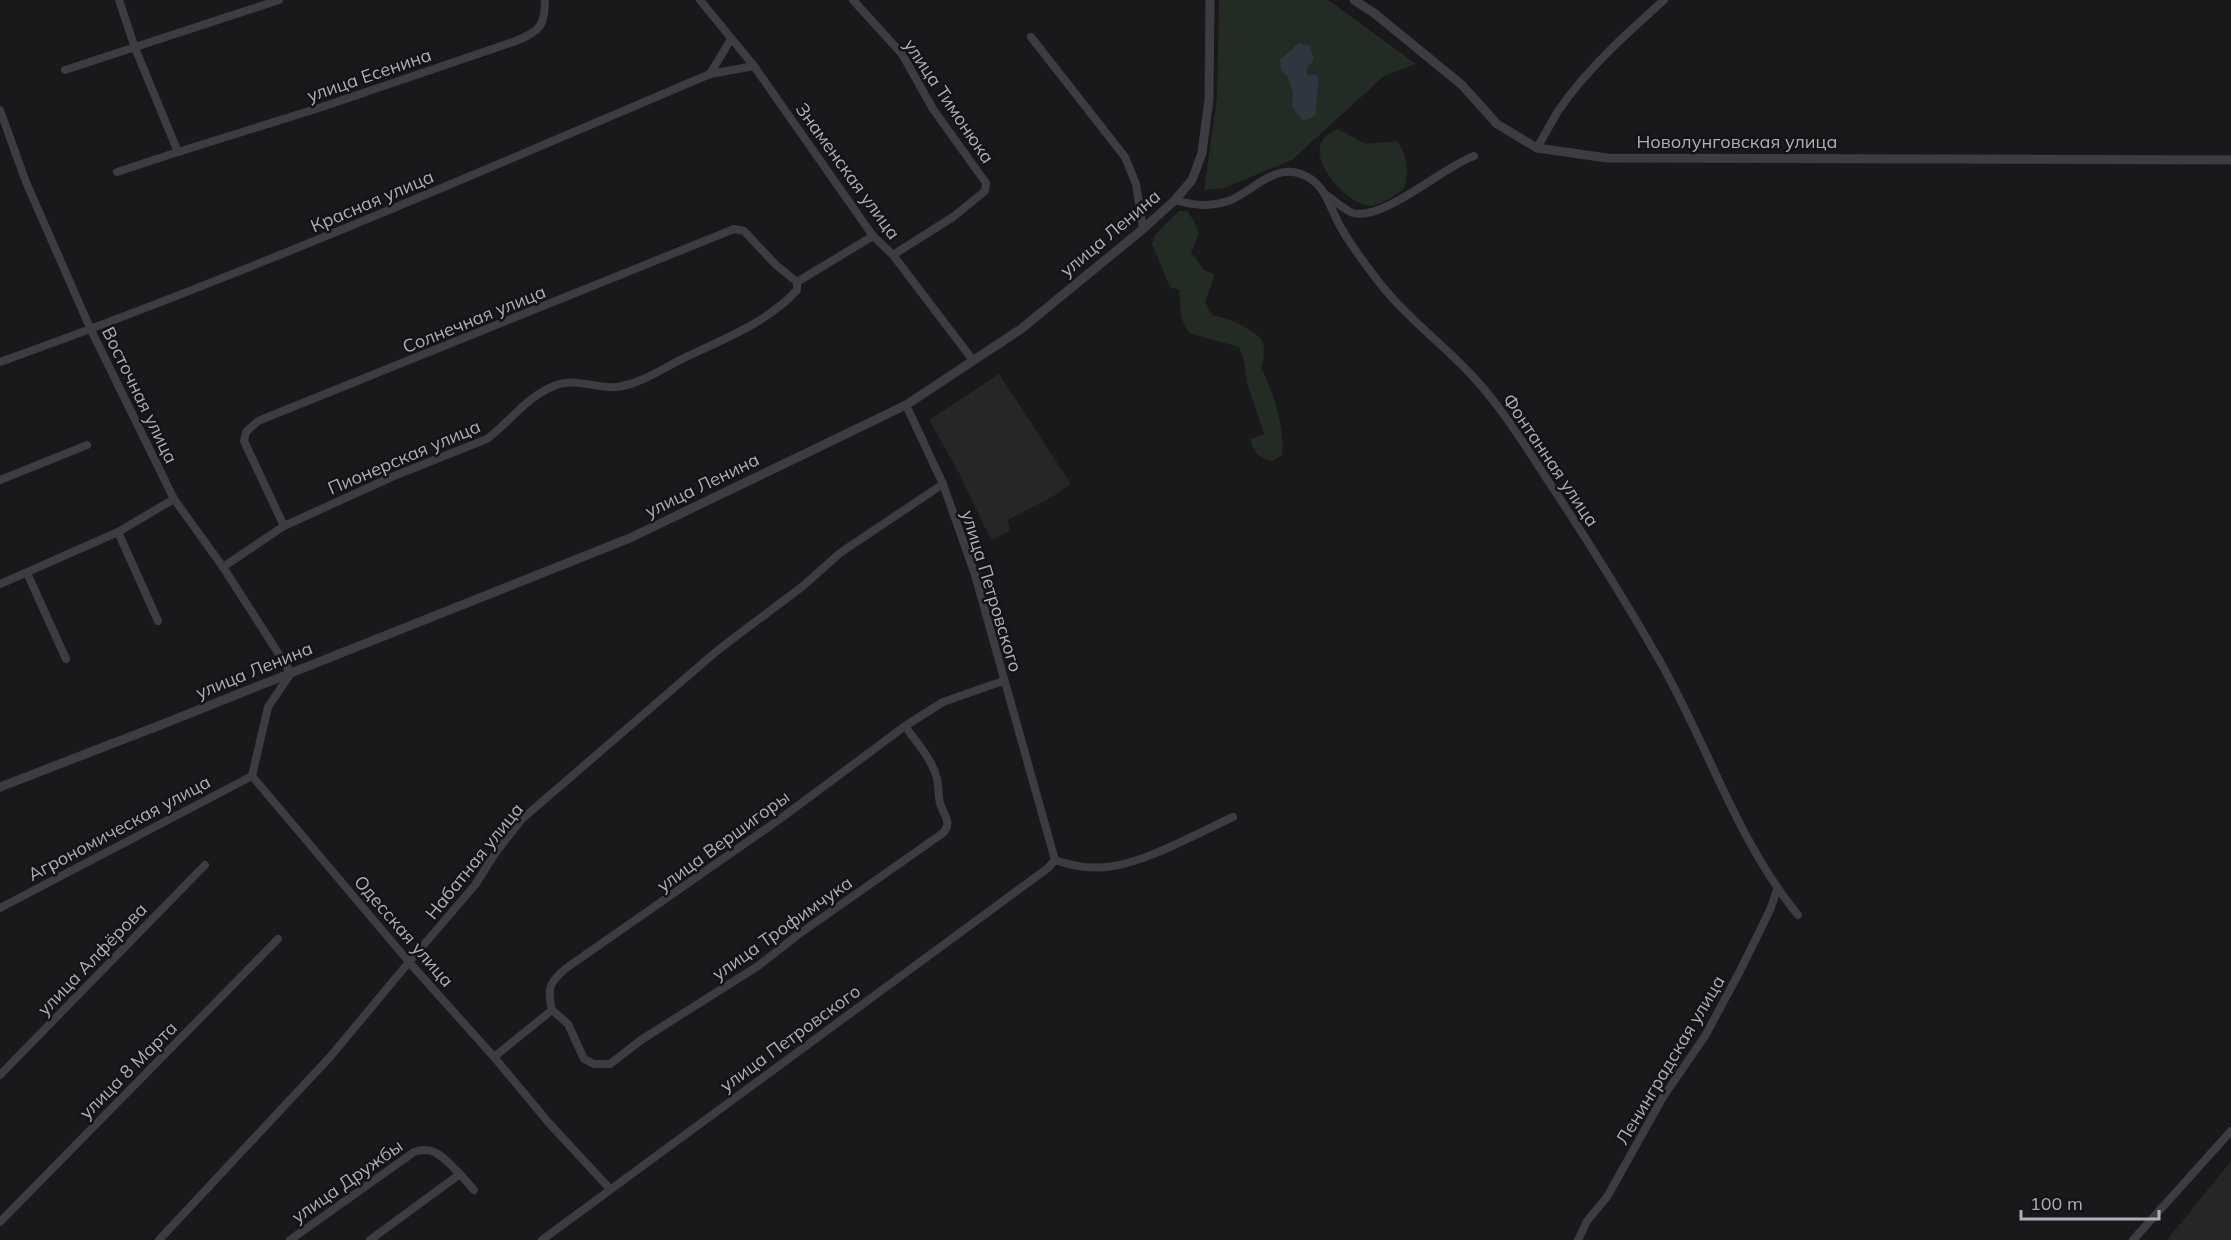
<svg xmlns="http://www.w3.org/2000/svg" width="2231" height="1240" font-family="Mulish,sans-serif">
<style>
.built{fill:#262528}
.green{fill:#232b25}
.water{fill:#30363f}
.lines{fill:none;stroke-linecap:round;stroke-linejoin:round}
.minor{stroke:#3c3c42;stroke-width:8}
.tertiary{stroke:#3c3c42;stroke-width:9}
.labels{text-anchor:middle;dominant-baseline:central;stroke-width:5;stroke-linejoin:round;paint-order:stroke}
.street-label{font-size:18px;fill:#acaeba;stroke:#141416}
</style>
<rect width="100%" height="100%" fill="#19191b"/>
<g class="built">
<polygon points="999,374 1071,484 1052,497 1008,520 1010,531 991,540 959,473 929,420"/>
<polygon points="2231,1161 2231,1240 2167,1240"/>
</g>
<g class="green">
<polygon points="1219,0 1328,0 1416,64 1384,76 1292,160 1224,188 1204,190 1217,98"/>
<path d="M1338,129L1366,144L1397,141C1408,154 1409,173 1404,189C1395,195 1381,205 1371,206C1349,207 1290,147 1338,129Z"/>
<path d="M1179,211H1187L1194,221L1199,234L1191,252L1204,270L1215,275L1205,302L1213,316C1224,315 1258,331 1262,341C1266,350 1263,361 1261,369C1274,391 1285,430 1282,455L1273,461C1259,460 1254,452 1250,439L1264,434L1247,383L1244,361L1239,347L1189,333L1181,317L1179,290L1170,287L1152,244L1155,235Z"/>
</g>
<polygon class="water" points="1299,43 1310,46 1314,59 1306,70 1308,76 1315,74 1319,78 1315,116 1303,121 1292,106 1293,93 1288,77 1281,70 1280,60"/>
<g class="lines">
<g class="minor">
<path d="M119,0L135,48L178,152L322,107L516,41C540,31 545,26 545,0"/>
<polyline points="700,0 754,66 873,236 893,255 972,359"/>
<polyline points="853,0 902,54 933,109 986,183 985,191 953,217 893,255"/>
<polyline points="1031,37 1125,157 1136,184 1143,229"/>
<polyline points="65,70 279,0"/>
<polyline points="710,74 731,39"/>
<polyline points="0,110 26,182 91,330 174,499 223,567 291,673 268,707 252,776 409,962 494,1057 548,1122 610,1189"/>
<path d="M1537,148C1544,136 1551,123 1558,111C1587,69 1626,34 1664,0"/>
<polyline points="117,172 178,152"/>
<path d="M1326,195C1334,200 1344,210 1353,213C1384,221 1444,166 1474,156"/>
<path d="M1175,200C1194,206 1213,207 1231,200C1254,190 1274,164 1301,174C1325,182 1329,206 1340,226C1352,247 1367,267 1382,286C1410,321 1448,348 1477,381C1504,411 1525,446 1547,479C1584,535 1620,592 1654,651C1705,736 1735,839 1798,915"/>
<path d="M0,362C241,276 475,174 710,74L754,66"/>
<polyline points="0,480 87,445"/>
<polyline points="284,526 244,441 246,432 258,421 734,229 744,231 776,265 797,282"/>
<polyline points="118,532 158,621"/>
<path d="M223,567L284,526L394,476L487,439C510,422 526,397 554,386C576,377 596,389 617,387C639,384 661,370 680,360C721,340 766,324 797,290V282L873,236"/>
<polyline points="27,573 66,659"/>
<polyline points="0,584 118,532 174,499"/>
<path d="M1055,860C1072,866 1088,869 1106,867C1143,864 1198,833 1233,817"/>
<polyline points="0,908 252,776"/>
<path d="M552,1010L568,1024L584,1059L594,1064H610L641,1040L758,966L799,934L943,833C953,822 943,815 940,803C938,795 939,787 937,779C933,760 916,742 905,726"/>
<path d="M494,1057L552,1010C547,989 549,983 565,969L780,819L905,726L943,702L1003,681"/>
<polyline points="0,1075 205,865"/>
<polyline points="460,1174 474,1190"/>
<polyline points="0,1222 278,939"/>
<polyline points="159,1240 330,1057 409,962 475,885 496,852 522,819 718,650 803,586 840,553 943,484"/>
<path d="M290,1240L414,1152C435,1144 446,1161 460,1174L370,1240"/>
<polyline points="542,1240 1048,868 1055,860 975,575 943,484 906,405"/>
<polyline points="1578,1240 1587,1221 1607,1197 1663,1097 1705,1036 1740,971 1770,910 1777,890"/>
<polyline points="2133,1240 2231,1131"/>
</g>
<g class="tertiary">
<polyline points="1354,0 1374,13 1462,85 1497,124 1537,148 1607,158 2231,160"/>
<polyline points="0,787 163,724 630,538 906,405 1021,329 1143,229 1175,200 1192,180 1202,153 1209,99 1210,0"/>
</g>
</g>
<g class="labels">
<g class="street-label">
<text transform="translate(369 75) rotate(-19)">улица Есенина</text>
<text transform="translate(949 101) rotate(56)">улица Тимонюка</text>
<text x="1737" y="141">Новолунговская улица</text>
<text transform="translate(848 171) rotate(54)">Знаменская улица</text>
<text transform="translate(372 201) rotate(-23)">Красная улица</text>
<text transform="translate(1110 233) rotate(-40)">улица Ленина</text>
<text transform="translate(474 319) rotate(-22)">Солнечная улица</text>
<text transform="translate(140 395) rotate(64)">Восточная улица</text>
<text transform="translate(404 457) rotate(-23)">Пионерская улица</text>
<text transform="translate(1551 460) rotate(56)">Фонтанная улица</text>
<text transform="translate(702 485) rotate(-26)">улица Ленина</text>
<text transform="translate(992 591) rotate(73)">улица Петровского</text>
<text transform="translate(254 670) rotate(-22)">улица Ленина</text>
<text transform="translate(119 828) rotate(-28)">Агрономическая улица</text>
<text transform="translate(723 841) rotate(-36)">улица Вершигоры</text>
<text transform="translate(474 861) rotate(-51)">Набатная улица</text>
<text transform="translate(782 928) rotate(-35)">улица Трофимчука</text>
<text transform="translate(404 931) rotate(49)">Одесская улица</text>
<text transform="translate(92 959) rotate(-46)">улица Алфёрова</text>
<text transform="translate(790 1038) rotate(-36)">улица Петровского</text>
<text transform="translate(1670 1060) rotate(-59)">Ленинградская улица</text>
<text transform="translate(128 1070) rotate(-45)">улица 8 Марта</text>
<text transform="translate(347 1181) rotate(-35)">улица Дружбы</text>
</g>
</g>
<path d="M2021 1210v9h138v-9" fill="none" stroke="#acaeba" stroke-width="3"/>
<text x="2030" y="1210" font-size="18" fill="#acaeba" stroke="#141416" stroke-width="4.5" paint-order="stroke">100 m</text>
</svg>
